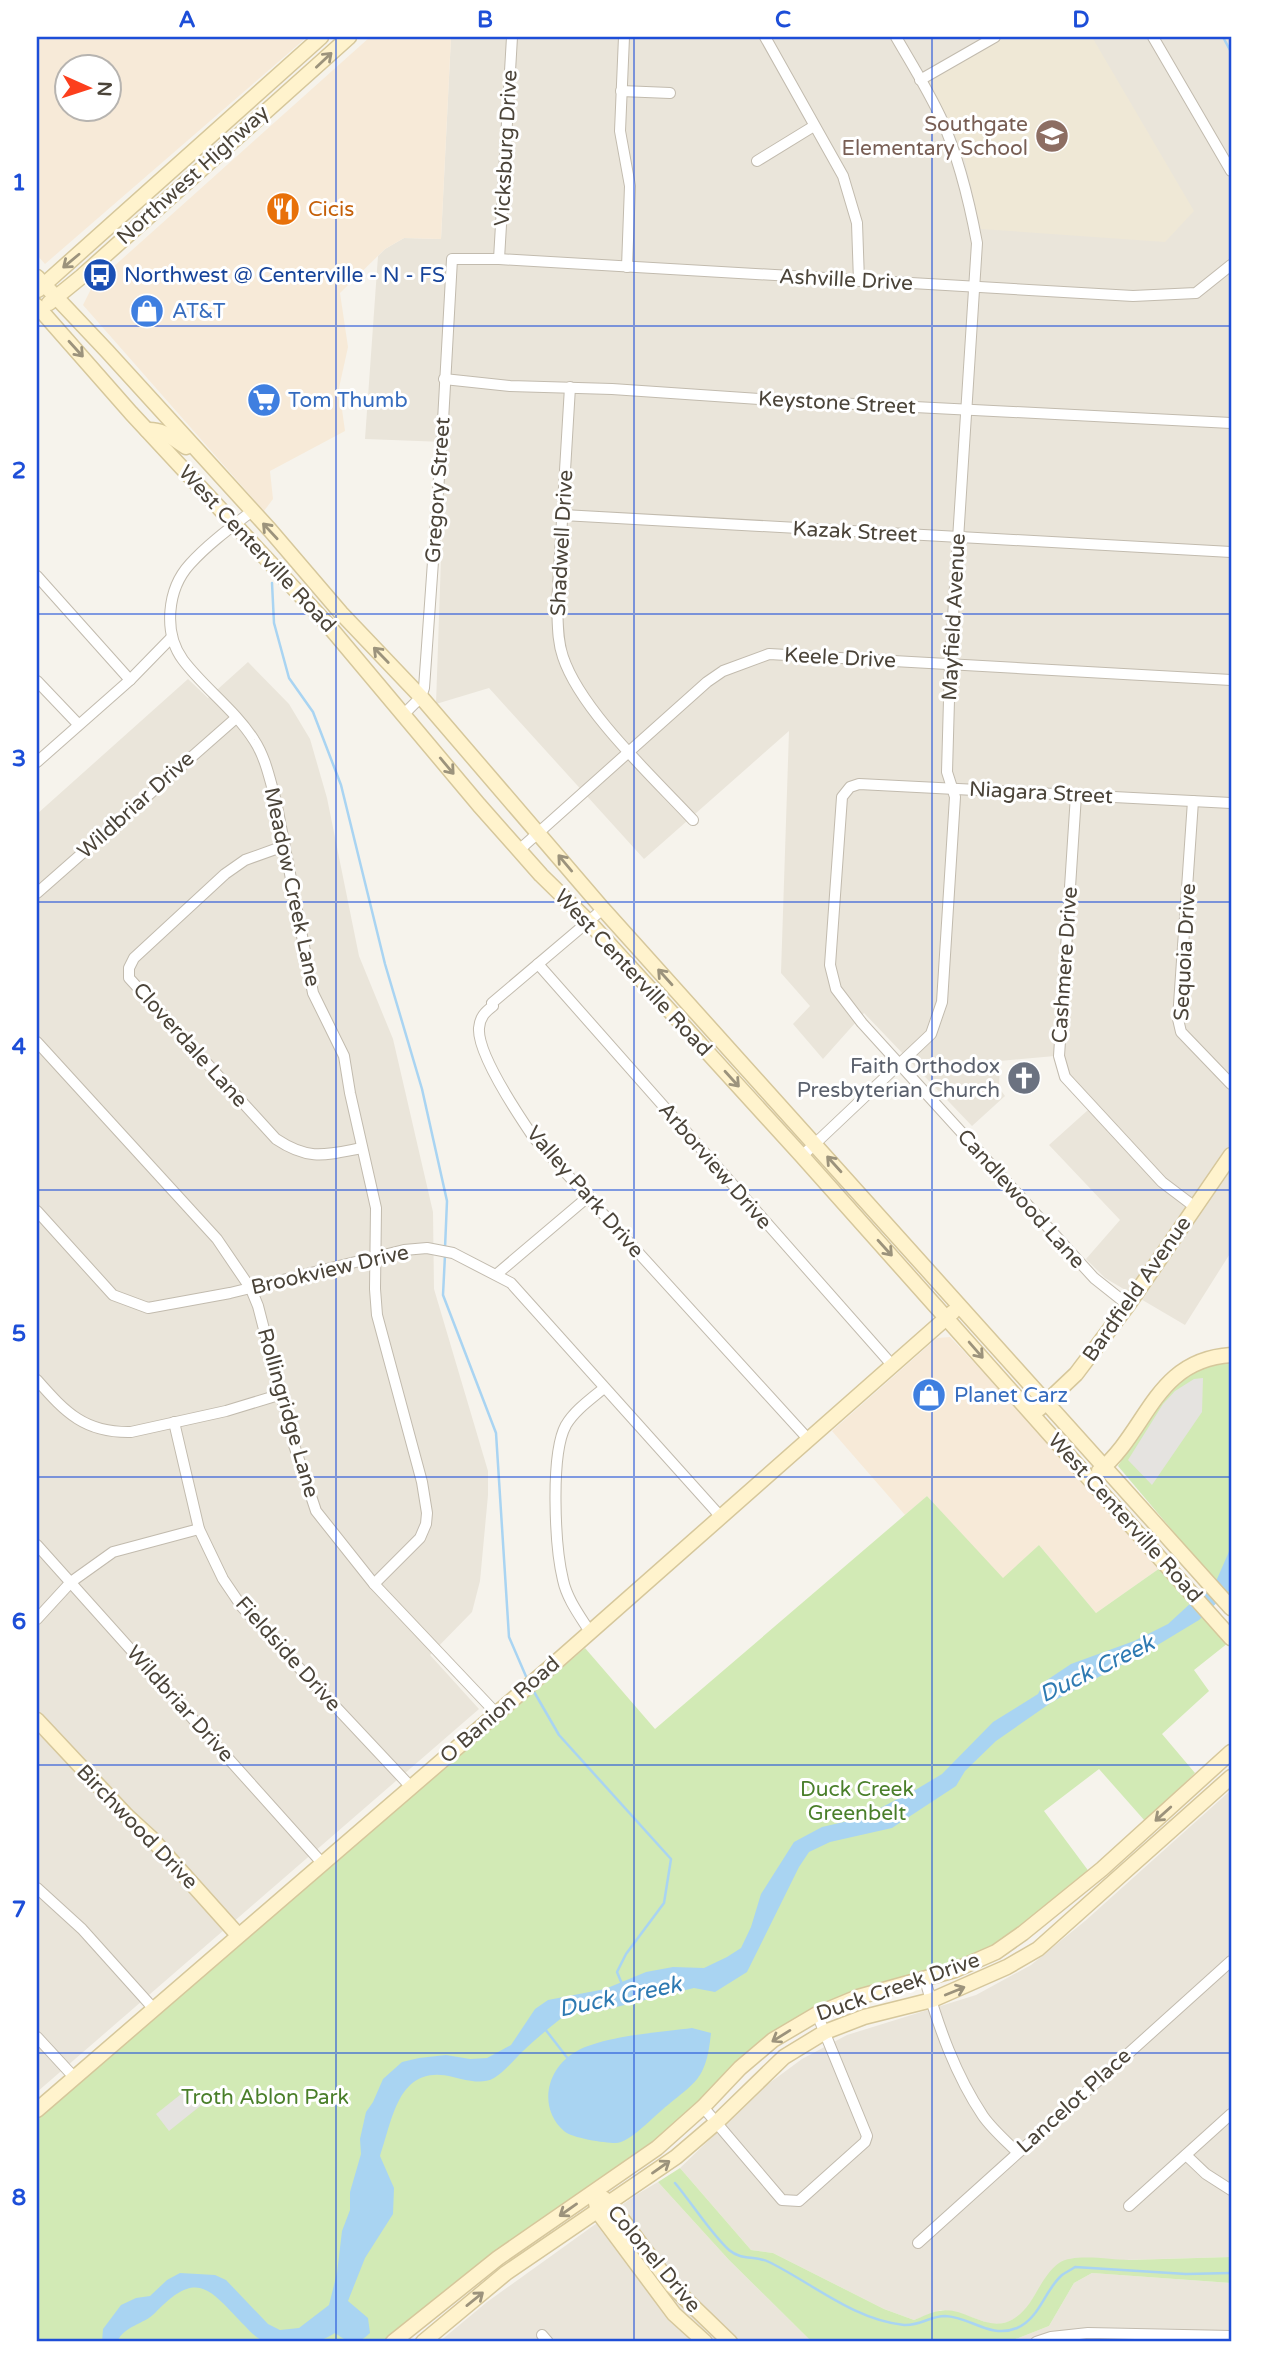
<svg xmlns="http://www.w3.org/2000/svg" width="1268" height="2379" font-family="'Varela Round',sans-serif">
<style>
.residential{fill:#eae5da}
.commercial{fill:#f7ead8;fill-rule:evenodd}
.education{fill:#efe8d6}
.green{fill:#d2eab5}
.parking{fill:#e5e3e0}
.water{fill:#a9d4f2}
.lines{fill:none;stroke-linecap:round;stroke-linejoin:round}
.stream{stroke:#a9d4f2;stroke-width:2.5}
.street-casing{stroke:#c2bbae;stroke-width:12}
.secondary-casing{stroke:#d6c79b;stroke-width:17}
.street{stroke:#fff;stroke-width:10}
.secondary{stroke:#fff3cd;stroke-width:14}
.oneway{stroke:#9c937c}
.grid{fill:none;stroke:#1d4ed8;stroke-width:2;stroke-opacity:0.55}
.labels{text-anchor:middle;dominant-baseline:central;stroke-width:6;stroke-linejoin:round;paint-order:stroke}
.education-label{font-size:21px;fill:#785e54;stroke:#fff;text-anchor:end}
.street-label{font-size:21px;fill:#4b4439;stroke:#fff}
.food-label{font-size:21px;fill:#c56008;stroke:#fff;text-anchor:start}
.transit-label{font-size:21px;fill:#164399;stroke:#fff;text-anchor:start}
.shop-label{font-size:21px;fill:#366cbe;stroke:#fff;text-anchor:start}
.worship-label{font-size:21px;fill:#5b616d;stroke:#fff;text-anchor:end}
.park-label{font-size:21px;fill:#4a7f2a;stroke:#fff}
.water-label{font-size:23px;font-style:italic;fill:#2e7ab2;stroke:#fff}
.neatline{fill:none;stroke:#1d4ed8;stroke-width:2.5}
.grid-label{font-size:23px;text-anchor:middle;font-weight:bold;fill:#1d4ed8}
</style>
<rect width="100%" height="100%" fill="#f6f3ec"/>
<g class="residential">
<polygon points="451,37 1231,37 1231,1252 1185,1325 1105,1278 1086,1259 1120,1220 1049,1145 1088,1110 1064,1082 1055,1056 1000,1061 999,1088 1005,1096 972,1126 864,1013 823,1059 793,1024 810,1006 781,973 789,731 644,859 489,688 436,704 445,442 365,439 378,256 385,249 404,238 441,239"/>
<polygon points="248,662 289,704 310,739 327,798 359,956 393,1039 433,1212 434,1289 488,1471 488,1495 480,1581 472,1612 430,1655 479,1709 37,2092 37,814 188,679 208,698"/>
<polygon points="1231,1790 1231,2257 1124,2260 1077,2258 1044,2281 1023,2314 1008,2322 994,2325 956,2312 941,2310 914,2320 884,2309 773,2253 751,2250 680,2168 764,2087 802,2059 847,2035 976,1995 1031,1965 1085,1921"/>
<polygon points="658,2182 729,2260 812,2342 439,2342 487,2302 636,2195"/>
<polygon points="1092,2273 1231,2283 1231,2342 1008,2342 1049,2326 1074,2283"/>
</g>
<g class="commercial">
<path d="M37,37L84,38L307,37L45,264L37,255ZM66,66H108V108H66Z"/>
<polygon points="370,37 451,37 441,239 404,238 385,249 340,293 348,347 339,388 345,431 270,471 273,499 264,511 83,305 93,285"/>
<polygon points="950,1337 983,1372 1160,1568 1096,1613 1039,1545 1003,1579 927,1496 905,1515 832,1431 937,1338"/>
</g>
<polygon class="education" points="1005,37 1092,37 1194,211 1165,242 981,229 964,156 947,116 928,82"/>
<g class="green">
<polygon points="1221,1362 1231,1362 1231,1600 1118,1466 1162,1396 1194,1372"/>
<polygon points="927,1496 1003,1578 1039,1545 1096,1613 1160,1568 1228,1643 1194,1670 1209,1691 1162,1734 1195,1773 1145,1821 1099,1769 1044,1811 1090,1873 1005,1942 956,1967 815,2013 654,2143 493,2254 383,2342 37,2342 37,2119 585,1648 655,1729"/>
<path d="M680,2168L751,2250L773,2253L884,2309L914,2320C922,2317 931,2312 939,2311C963,2306 983,2330 1007,2322C1034,2312 1037,2279 1059,2263C1074,2253 1111,2260 1129,2260C1163,2259 1197,2258 1231,2257V2283L1092,2273L1074,2283L1049,2326L1008,2342H812L729,2260L658,2182Z"/>
</g>
<g class="parking">
<polygon points="1203,1378 1202,1412 1152,1485 1128,1460 1163,1404 1175,1391 1194,1379"/>
<polygon points="190,2087 204,2103 169,2131 156,2114"/>
</g>
<g class="water">
<path d="M1231,1547V1589L1199,1620L1151,1649L1052,1702L996,1741L965,1771L956,1786L892,1828L830,1842L809,1852L799,1867L747,1972L715,1992L694,1988L600,2011L576,2007C557,2021 539,2036 522,2052C514,2060 504,2072 494,2078C482,2085 465,2080 453,2077C398,2063 393,2119 380,2156L394,2188L393,2214L365,2258L348,2301L368,2318L370,2333C355,2347 351,2344 335,2333C319,2343 312,2342 294,2342C285,2342 275,2344 266,2342C259,2340 250,2332 245,2326C209,2289 198,2268 155,2313C143,2325 125,2325 117,2342H102L103,2329L121,2305L136,2298L150,2296L167,2280L180,2273L215,2275L226,2280L268,2324L280,2330L299,2328L329,2305L337,2273L342,2231L350,2210V2192L361,2154L360,2139L366,2112L373,2102L383,2079L402,2062L419,2058L446,2055L470,2059L487,2058L511,2045L535,2009L548,2000L605,1989L646,1972L673,1967L704,1968L727,1957L741,1948L751,1927L761,1894L794,1842L822,1827L861,1818L917,1789L942,1774L993,1722L1038,1694L1044,1682L1071,1664L1134,1641L1168,1624L1217,1579Z"/>
<path d="M692,2028L711,2033C706,2081 696,2081 662,2110C652,2118 628,2144 615,2143C605,2143 571,2138 564,2131C537,2107 547,2067 577,2051C604,2036 661,2032 692,2028Z"/>
</g>
<g class="lines">
<g class="stream">
<polyline points="1223,37 1231,52"/>
<polyline points="272,583 274,623 289,678 313,712 341,785 385,964 422,1089 447,1201 445,1248"/>
<polyline points="445,1255 443,1295 496,1433 509,1637 528,1681"/>
<polyline points="533,1690 559,1735 671,1859 664,1903 626,1954 617,1972 622,1984"/>
<polyline points="545,2029 569,2060"/>
<path d="M675,2183C691,2202 712,2235 729,2250C742,2261 755,2255 769,2262C812,2283 854,2320 904,2325C920,2326 930,2316 945,2316C971,2317 990,2339 1017,2328C1040,2318 1044,2291 1062,2275C1066,2272 1071,2270 1075,2267L1186,2274L1231,2273"/>
</g>
<g class="street-casing">
<g id="street">
<polyline points="624,37 620,131 630,186 627,267"/>
<polyline points="765,37 843,176 857,223 859,281"/>
<polyline points="1153,37 1231,171"/>
<polyline points="920,80 995,37"/>
<polyline points="621,91 670,93"/>
<polyline points="757,161 814,126"/>
<polyline points="499,259 512,37"/>
<polyline points="444,379 510,386 612,389 759,399 1231,423"/>
<path d="M570,387L557,604C558,622 557,640 563,657C581,711 654,778 693,820"/>
<path d="M251,512C230,528 207,545 190,564C167,589 163,633 183,660C204,688 235,710 254,740C266,758 270,781 276,801L313,993L344,1056L350,1093L376,1208L375,1289L377,1315L422,1482L427,1513L426,1524L420,1538L374,1584"/>
<polyline points="563,515 1231,552"/>
<polyline points="37,576 130,680"/>
<polyline points="37,681 78,724"/>
<polyline points="404,714 421,697 424,688 443,421 452,259 499,259 1133,296 1196,293 1231,265"/>
<polyline points="37,762 130,680 172,637"/>
<polyline points="1076,795 1059,1056 1065,1077 1162,1182 1195,1207"/>
<polyline points="1193,801 1178,1019 1181,1032 1231,1084"/>
<path d="M284,846L245,860L225,874L134,958L129,968V978L276,1139C309,1161 325,1155 362,1148"/>
<polyline points="519,850 707,682 723,671 769,654 1231,680"/>
<polyline points="37,893 236,718"/>
<path d="M603,909L492,1003L493,1006C485,1012 480,1017 479,1028C477,1054 519,1116 534,1138L809,1440"/>
<polyline points="538,964 893,1366"/>
<polyline points="37,1042 217,1239 251,1289 258,1306 293,1442 316,1511 374,1584 496,1713"/>
<path d="M802,1156L931,1034L942,1002L955,797L947,772L950,664L977,243C969,200 959,158 941,118C928,90 911,63 896,37"/>
<polyline points="37,1211 113,1295 148,1308 230,1293 404,1250 427,1248 453,1253 511,1283 721,1517"/>
<polyline points="497,1274 589,1196"/>
<polyline points="1128,1305 1094,1278 862,1023 836,989 830,965 842,797 850,787 859,784 1231,803"/>
<path d="M37,1380C66,1413 85,1433 131,1432L226,1411L282,1394"/>
<polyline points="174,1422 199,1529 223,1579 242,1607 411,1787"/>
<polyline points="37,1545 322,1863"/>
<polyline points="37,1619 71,1582 113,1552 199,1529"/>
<path d="M590,1632C580,1616 567,1599 563,1580C555,1547 550,1454 566,1425C575,1410 591,1399 604,1388"/>
<polyline points="37,1888 82,1929 153,2008"/>
<path d="M925,1980C939,2028 955,2074 983,2116C992,2129 1006,2141 1017,2152"/>
<polyline points="37,2037 73,2076"/>
<polyline points="703,2107 782,2200 799,2201 865,2142 867,2136 817,2014"/>
<polyline points="1186,2155 1206,2174 1231,2190"/>
<polyline points="1129,2206 1231,2114"/>
<polyline points="918,2243 1231,1961"/>
<polyline points="542,2335 548,2342"/>
<polyline points="1036,2342 1051,2337 1088,2333 1231,2336"/>
</g>
</g>
<g class="secondary-casing">
<g id="secondary">
<polyline points="37,277 107,351 270,530 341,613 421,697 603,909 1231,1608"/>
<polyline points="38,290 321,37"/>
<polyline points="49,303 81,277 349,37"/>
<polyline points="37,306 131,413 328,625 479,805 541,875 589,922 802,1156 1231,1638"/>
<path d="M147,430C164,429 173,439 186,447"/>
<polyline points="1039,1409 1076,1374 1128,1305 1231,1155"/>
<path d="M1099,1471C1148,1431 1154,1360 1231,1355"/>
<polyline points="37,1720 127,1816 151,1838 238,1935"/>
<polyline points="37,2110 554,1664 953,1312"/>
<polyline points="603,2198 610,2203 672,2286 730,2342"/>
<polyline points="596,2203 598,2212 674,2314 705,2342"/>
<polyline points="393,2342 498,2258 657,2148 703,2107 740,2068 773,2040 817,2014 858,1997 955,1970 996,1952 1023,1933 1102,1869 1231,1752"/>
<polyline points="423,2342 506,2273 676,2157 717,2122 784,2057 825,2032 864,2017 932,2000 1007,1967 1038,1949 1231,1777"/>
</g>
</g>
<use href="#street" class="street"/>
<use href="#secondary" class="secondary"/>
</g>
<defs><path id="oneway-shaft" d="M-6 0H5M1.5-3L5.5 0L1.5 3" fill="none" stroke-width="1.6" stroke-linecap="round" stroke-linejoin="round" transform="scale(1.75)"/></defs>
<g class="oneway">
<use href="#oneway-shaft" transform="translate(324 60) rotate(-43)"/>
<use href="#oneway-shaft" transform="translate(71 261) rotate(140)"/>
<use href="#oneway-shaft" transform="translate(76 349) rotate(48)"/>
<use href="#oneway-shaft" transform="translate(270 531) rotate(-133)"/>
<use href="#oneway-shaft" transform="translate(381 655) rotate(-134)"/>
<use href="#oneway-shaft" transform="translate(447 766) rotate(50)"/>
<use href="#oneway-shaft" transform="translate(565 863) rotate(-130)"/>
<use href="#oneway-shaft" transform="translate(665 977) rotate(-132)"/>
<use href="#oneway-shaft" transform="translate(732 1079) rotate(48)"/>
<use href="#oneway-shaft" transform="translate(834 1164) rotate(-132)"/>
<use href="#oneway-shaft" transform="translate(885 1248) rotate(48)"/>
<use href="#oneway-shaft" transform="translate(976 1350) rotate(49)"/>
<use href="#oneway-shaft" transform="translate(1163 1814) rotate(138)"/>
<use href="#oneway-shaft" transform="translate(955 1991) rotate(-22)"/>
<use href="#oneway-shaft" transform="translate(781 2036) rotate(148)"/>
<use href="#oneway-shaft" transform="translate(661 2167) rotate(-35)"/>
<use href="#oneway-shaft" transform="translate(568 2210) rotate(145)"/>
<use href="#oneway-shaft" transform="translate(475 2299) rotate(-39)"/>
</g>
<path class="grid" d="M336,37V2342M634,37V2342M932,37V2342M37,326H1231M37,614H1231M37,902H1231M37,1190H1231M37,1477H1231M37,1765H1231M37,2053H1231"/>
<defs>
<g id="school-disc" transform="scale(1.75)"><circle r="9.5" fill="#8d6e63" stroke="#fff"/><path d="M0-5L7-2L0 1L-7-2ZM-4 1L0 2.5L4 1V4Q0 6-4 4Z" fill="#fff"/></g>
<g id="restaurant-disc" transform="scale(1.75)"><circle r="9.5" fill="#e8710a" stroke="#fff"/><path d="M-5-6h1v4h1v-4h1v4h1v-4h1v5L-1.5 .5V6h-2V.5L-5-1ZM5-6V6H3V1.5H1.5Q1.5-4 5-6Z" fill="#fff"/></g>
<g id="bus-disc" transform="scale(1.75)"><circle r="9.5" fill="#1a4fb4" stroke="#fff"/><path d="M-5-6H5V4H4V6H2V4H-2V6H-4V4H-5ZM-3.5-4V0h7V-4ZM-3.5 1.2v1.5H-2V1.2ZM2 1.2v1.5H3.5V1.2Z" fill="#fff"/></g>
<g id="shop-disc" transform="scale(1.75)"><circle r="9.5" fill="#3f7fe0" stroke="#fff"/><path d="M-5-2.5h2.3a2.7 3.5 0 0 1 5.4 0H5L5.5 6h-11ZM-1.5-2.5h3a1.5 2.3 0 0 0-3 0Z" fill="#fff"/></g>
<g id="supermarket-disc" transform="scale(1.75)"><circle r="9.5" fill="#3f7fe0" stroke="#fff"/><path d="M-6-5.5h2.5l.6 2H6L4.5 2H-2.5L-4.4-4H-6ZM-1.5 3.2a1.3 1.3 0 1 0 .1 0ZM3 3.2a1.3 1.3 0 1 0 .1 0Z" fill="#fff"/></g>
<g id="church-disc" transform="scale(1.75)"><circle r="9.5" fill="#6b7280" stroke="#fff"/><path d="M-1.2-6h2.4v3.5h3.3v2.4h-3.3V6h-2.4V-.1h-3.3v-2.4h3.3Z" fill="#fff"/></g>
</defs>
<g fill-rule="evenodd">
<use href="#school-disc" x="1052" y="136"/>
<use href="#restaurant-disc" x="283" y="209"/>
<use href="#bus-disc" x="100" y="275"/>
<use href="#shop-disc" x="147" y="311"/>
<use href="#supermarket-disc" x="264" y="400"/>
<use href="#church-disc" x="1024" y="1078"/>
<use href="#shop-disc" x="929" y="1395"/>
</g>
<g class="labels">
<g class="education-label">
<text x="1028" y="124">Southgate<tspan x="1028" dy="24">Elementary School</tspan></text>
</g>
<g class="street-label">
<text transform="translate(506 148) rotate(-87)">Vicksburg Drive</text>
<text transform="translate(193 175) rotate(-42)">Northwest Highway</text>
<text transform="translate(846 280) rotate(3)">Ashville Drive</text>
<text transform="translate(837 403) rotate(3)">Keystone Street</text>
<text transform="translate(438 490) rotate(-86)">Gregory Street</text>
<text transform="translate(855 532) rotate(3)">Kazak Street</text>
<text transform="translate(562 543) rotate(-87)">Shadwell Drive</text>
<text transform="translate(257 549) rotate(47)">West Centerville Road</text>
<text transform="translate(954 617) rotate(-87)">Mayfield Avenue</text>
<text transform="translate(840 658) rotate(3)">Keele Drive</text>
<text transform="translate(1041 793) rotate(3)">Niagara Street</text>
<text transform="translate(136 805) rotate(-42)">Wildbriar Drive</text>
<text transform="translate(292 887) rotate(78)">Meadow Creek Lane</text>
<text transform="translate(1185 952) rotate(-87)">Sequoia Drive</text>
<text transform="translate(1065 965) rotate(-86)">Cashmere Drive</text>
<text transform="translate(633 973) rotate(47)">West Centerville Road</text>
<text transform="translate(190 1045) rotate(48)">Cloverdale Lane</text>
<text transform="translate(715 1166) rotate(49)">Arborview Drive</text>
<text transform="translate(585 1192) rotate(49)">Valley Park Drive</text>
<text transform="translate(1021 1199) rotate(48)">Candlewood Lane</text>
<text transform="translate(330 1270) rotate(-13)">Brookview Drive</text>
<text transform="translate(1137 1289) rotate(-55)">Bardfield Avenue</text>
<text transform="translate(288 1413) rotate(74)">Rollingridge Lane</text>
<text transform="translate(1125 1518) rotate(48)">West Centerville Road</text>
<text transform="translate(288 1654) rotate(48)">Fieldside Drive</text>
<text transform="translate(180 1704) rotate(48)">Wildbriar Drive</text>
<text transform="translate(500 1710) rotate(-41)">O Banion Road</text>
<text transform="translate(137 1827) rotate(46)">Birchwood Drive</text>
<text transform="translate(898 1987) rotate(-19)">Duck Creek Drive</text>
<text transform="translate(1074 2101) rotate(-42)">Lancelot Place</text>
<text transform="translate(654 2259) rotate(50)">Colonel Drive</text>
</g>
<g class="food-label">
<text x="308" y="209">Cicis</text>
</g>
<g class="transit-label">
<text x="124" y="275">Northwest @ Centerville - N - FS</text>
</g>
<g class="shop-label">
<text x="172" y="311">AT&amp;T</text>
<text x="288" y="400">Tom Thumb</text>
<text x="954" y="1395">Planet Carz</text>
</g>
<g class="worship-label">
<text x="1000" y="1066">Faith Orthodox<tspan x="1000" dy="24">Presbyterian Church</tspan></text>
</g>
<g class="park-label">
<text x="857" y="1789">Duck Creek<tspan x="857" dy="24">Greenbelt</tspan></text>
<text x="265" y="2097">Troth Ablon Park</text>
</g>
<g class="water-label">
<text transform="translate(1097 1669) rotate(-26)">Duck Creek</text>
<text transform="translate(620 1997) rotate(-12)">Duck Creek</text>
</g>
</g>
<rect width="1268" height="2379" fill="none" stroke="#ffffff" stroke-width="77"/>
<g transform="translate(88 88) rotate(93)"><circle r="33" fill="#ffffff" stroke="#b7b4b0" stroke-width="2"/>
<path d="M0-5L12 26L0 18L-12 26Z" fill="#fc3f1d"/>
<text y="-10" font-size="19" font-weight="bold" text-anchor="middle" fill="#4b4439">N</text>
</g>
<rect x="38" y="38" width="1192" height="2302" class="neatline"/>
<g class="grid-label">
<text x="187" y="27">A</text>
<text x="485" y="27">B</text>
<text x="783" y="27">C</text>
<text x="1081" y="27">D</text>
<text x="19" y="190">1</text>
<text x="19" y="478">2</text>
<text x="19" y="766">3</text>
<text x="19" y="1054">4</text>
<text x="19" y="1341">5</text>
<text x="19" y="1629">6</text>
<text x="19" y="1917">7</text>
<text x="19" y="2205">8</text>
</g>
</svg>
